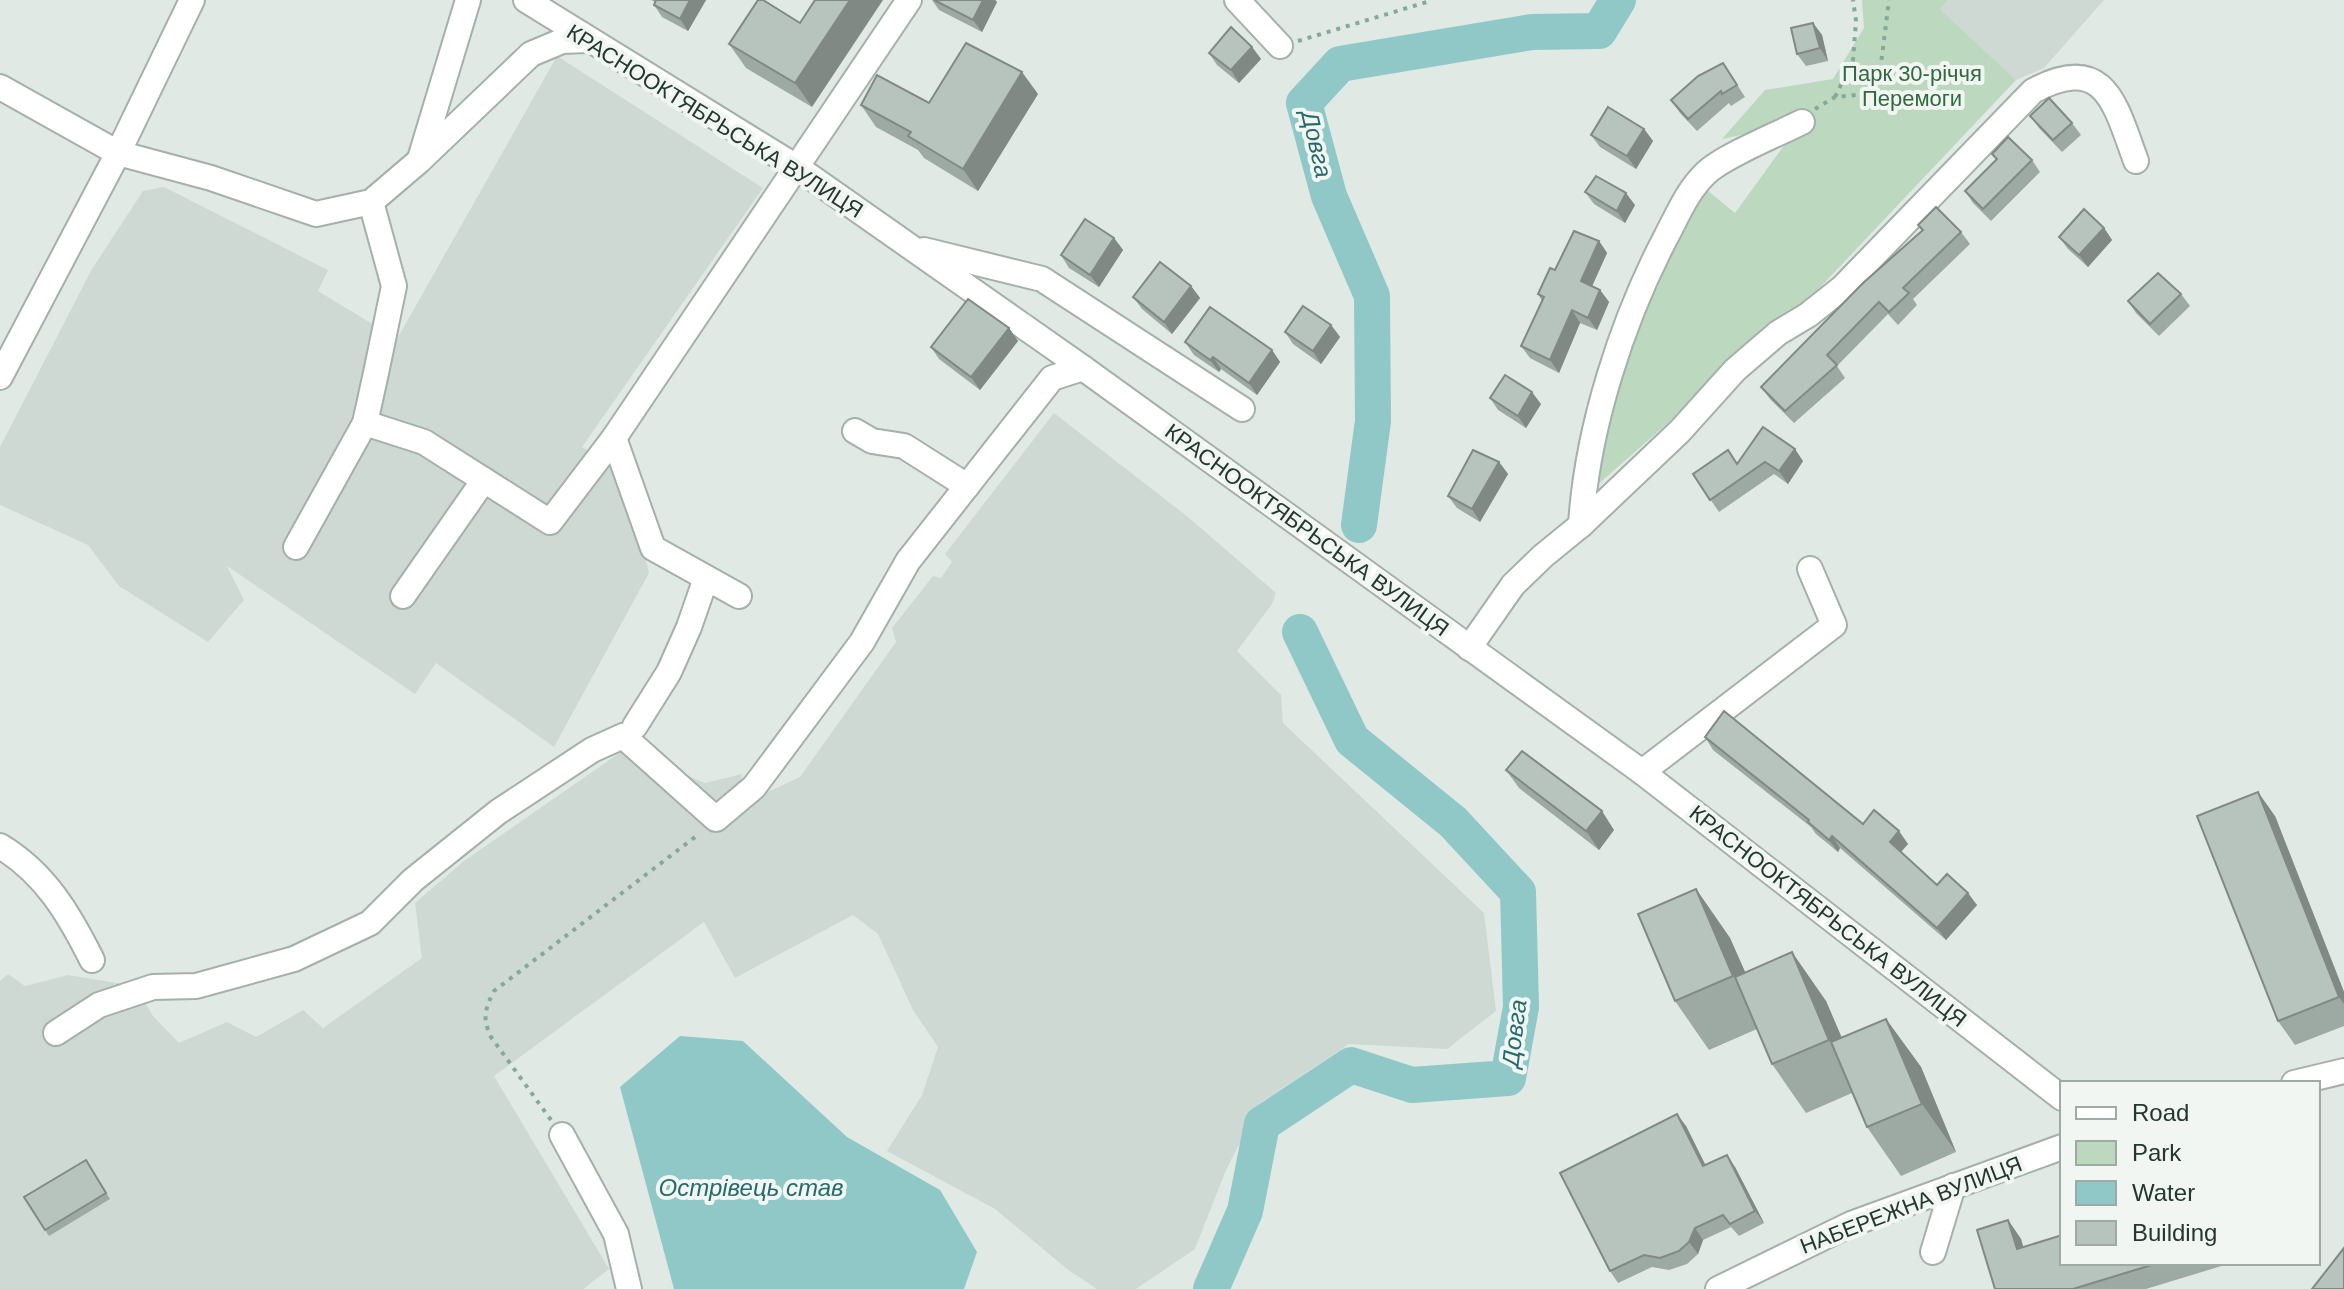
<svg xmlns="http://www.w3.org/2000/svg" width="2344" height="1289" font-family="Arial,sans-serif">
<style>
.built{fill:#cfd9d3}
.green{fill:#bcd8bf}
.water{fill:#90c8c8}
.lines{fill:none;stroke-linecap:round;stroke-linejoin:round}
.river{stroke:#90c8c8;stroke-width:36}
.minor-casing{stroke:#a5b0aa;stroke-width:28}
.path{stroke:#85a998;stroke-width:4;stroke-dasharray:4 6;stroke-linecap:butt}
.minor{stroke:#fff;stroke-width:24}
.wall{fill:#9da9a3}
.shaded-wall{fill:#808984}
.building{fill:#b7c4bd;stroke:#808984;stroke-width:2}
.labels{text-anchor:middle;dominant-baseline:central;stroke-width:8;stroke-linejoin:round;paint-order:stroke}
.park-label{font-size:22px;fill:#336940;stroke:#f1f6f3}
.street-label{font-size:22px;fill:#24382f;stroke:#f1f6f3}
.water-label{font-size:24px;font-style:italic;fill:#266b6c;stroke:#f1f6f3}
</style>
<rect width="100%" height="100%" fill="#e1e9e4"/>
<g class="built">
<polygon points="1948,0 2104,0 2044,68 2016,80 1940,9"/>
<polygon points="557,56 763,188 582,447 624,474 649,573 554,747 436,663 415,694 227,566 244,600 208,642 119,586 88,545 0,505 0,447 92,269 143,191 164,187 328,270 318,291 397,339"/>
<polygon points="1054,413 1188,517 1276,593 1272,604 1237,651 1281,695 1283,723 1484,913 1496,1011 1447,1049 1349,1044 1260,1103 1226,1170 1195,1249 1136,1289 1097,1289 1067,1269 995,1209 887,1151 922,1095 938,1047 913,1010 878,934 853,915 735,978 704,922 494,1076 609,1269 583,1289 0,1289 0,981 8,974 25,986 68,975 135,986 153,1016 179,1043 227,1022 256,1037 303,1010 323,1028 422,958 415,903 464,861 628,747 669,768 705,783 742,774 738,806 800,777 896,642 892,628 933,576 941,578 952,562 945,554"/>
</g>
<polygon class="green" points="1862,0 1948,0 1940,9 2016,80 1810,298 1587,494 1627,343 1702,186 1735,213 1801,122 1722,139 1765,90 1833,79 1864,28"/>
<polygon class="water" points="680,1036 743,1041 847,1137 940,1190 977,1252 964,1289 674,1289 620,1087"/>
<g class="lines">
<g class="river">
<polyline points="1359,525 1373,421 1372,296 1329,196 1304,103 1340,64 1532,32 1599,31 1618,0"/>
<polyline points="1211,1289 1245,1211 1262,1124 1351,1065 1412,1085 1508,1078 1521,1007 1518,892 1453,822 1352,740 1300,632"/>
</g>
<g class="minor-casing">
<g id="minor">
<polyline points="526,0 798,168 1083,368 1642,772 2062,1098"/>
<polyline points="1237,0 1280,46"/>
<polyline points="0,87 118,153 211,178 316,214 371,202 419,161 531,54 562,41 588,40"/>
<polyline points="420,159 468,0"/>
<polyline points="924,250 1042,279 1242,409"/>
<polyline points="0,377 118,153 192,0"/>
<polyline points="365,423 424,442 550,522 614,438 909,0"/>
<polyline points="855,431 872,441 904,446 967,486"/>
<polyline points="614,438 653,548 739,596"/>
<path d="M1581,525C1587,429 1622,320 1667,235C1678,214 1688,190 1706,173C1724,156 1778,134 1802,122"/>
<polyline points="296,547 365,423 376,373 394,286 371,202"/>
<polyline points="403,596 484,480"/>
<path d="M1469,648L1513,585L1543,556L1581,525L1680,431L1735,370L1778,333L1808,315L1842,288L2033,91C2105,52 2115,104 2136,161"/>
<polyline points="635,726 669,672 689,627 706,578"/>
<polyline points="1642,772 1834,625 1810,569"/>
<path d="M0,846C45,873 69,914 92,960"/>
<polyline points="56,1033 99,1005 153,987 196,986 294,959 370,923 413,880 498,812 592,750 623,736 716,819 754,787 862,642 908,561 1052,378 1083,368"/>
<polyline points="2294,1083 2344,1071"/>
<polyline points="562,1135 616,1234 629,1289"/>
<polyline points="1933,1252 1953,1186"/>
<polyline points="1718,1289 1851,1224 2062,1147"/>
</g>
</g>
<g class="path">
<polyline points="1298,41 1427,2"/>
<polyline points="1835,97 1853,60 1856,21 1853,0"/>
<polyline points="1815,109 1835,97 1856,95 1873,83 1881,64 1889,0"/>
<path d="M551,1120L491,1037C482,1018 485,1009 494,991L699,834"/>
</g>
<use href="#minor" class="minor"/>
</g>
<g class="wall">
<polygon points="651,0 706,0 688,31 662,17 654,5 655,2"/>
<polygon points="758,0 812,107 746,68 729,44"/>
<polygon points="932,0 995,0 997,2 982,32 939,10"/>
<polygon points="1813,23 1822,35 1828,61 1806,66 1797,54"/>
<polygon points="1252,47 1261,59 1239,83 1217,65 1209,53"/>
<polygon points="1723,63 1745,97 1731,106 1729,103 1697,131 1680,113 1671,100"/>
<polygon points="1038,94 978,191 924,158 918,150 876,127 861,105 929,103"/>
<polygon points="2030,116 2072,123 2081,135 2062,152 2039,128"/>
<polygon points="1644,129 1653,141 1636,169 1600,147 1591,135"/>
<polygon points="1992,154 2032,160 2040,172 1991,221 1973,203 1965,191 1996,160"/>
<polygon points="1585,192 1635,205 1625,223 1594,204"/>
<polygon points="1918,225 1961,232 1970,244 1913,299 1917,305 1898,325 1888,314 1837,366 1845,378 1794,423 1770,399 1761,387 1922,231"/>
<polygon points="2104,228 2112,240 2088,267 2068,249 2059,237"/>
<polygon points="1114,238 1123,250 1099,287 1069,268 1061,255"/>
<polygon points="1599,241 1607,253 1592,286 1600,290 1609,302 1597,330 1580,323 1559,373 1530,358 1521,346 1542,301 1538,294 1555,270"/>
<polygon points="1191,286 1200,298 1172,334 1142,309 1133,297"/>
<polygon points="2181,294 2190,306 2159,336 2136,313 2128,301"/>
<polygon points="1331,325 1340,337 1321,364 1293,344 1285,332"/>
<polygon points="1009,328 1018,341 980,390 939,359 931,347"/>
<polygon points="1185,342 1272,350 1280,362 1257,395 1221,369 1219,372 1194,355"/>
<polygon points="1490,398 1541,404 1526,428 1498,410"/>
<polygon points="1763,427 1803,461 1788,484 1774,474 1719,512 1693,474 1737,464"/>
<polygon points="1499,462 1508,474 1480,522 1457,508 1448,496"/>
<polygon points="1705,737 1863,824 1908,844 1901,852 1937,885 1977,905 1946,940 1840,848 1838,852 1816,834 1811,827 1713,750"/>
<polygon points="1506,770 1614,830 1599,850 1519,788"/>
<polygon points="2275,816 2344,992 2344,1026 2295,1045 2278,1021"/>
<polygon points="1696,889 1730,938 1745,972 1826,1001 1842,1038 1886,1019 1921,1067 1956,1152 1901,1176 1867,1127 1852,1093 1806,1113 1772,1064 1757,1029 1709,1050 1675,1001"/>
<polygon points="1686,1126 1705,1165 1735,1167 1764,1223 1739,1236 1731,1227 1703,1240 1698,1254 1687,1264 1669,1270 1652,1267 1618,1283 1610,1271"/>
<polygon points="86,1160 110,1199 49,1236 24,1197"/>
<polygon points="2008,1220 2021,1239 2023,1247 2062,1263 2228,1264 2146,1289 1995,1289"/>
</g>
<g class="shaded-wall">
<polygon points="690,0 706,0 688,31 680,19"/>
<polygon points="850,0 883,0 812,107 795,83"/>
<polygon points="983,0 995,0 997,2 982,32 973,20"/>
<polygon points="1813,23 1822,35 1828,61 1820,48"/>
<polygon points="1252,47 1261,59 1239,83 1231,70"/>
<polygon points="1022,72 1038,94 978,191 963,169"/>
<polygon points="1644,129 1653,141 1636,169 1627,156"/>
<polygon points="1626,193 1635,205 1625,223 1617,211"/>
<polygon points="2104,228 2112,240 2088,267 2079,255"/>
<polygon points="1114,238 1123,250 1099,287 1090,275"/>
<polygon points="1599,241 1607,253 1589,293 1581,281"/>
<polygon points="1191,286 1200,298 1172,334 1164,322"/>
<polygon points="1600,290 1609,302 1597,330 1588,318"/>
<polygon points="1572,310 1580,323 1559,373 1550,360"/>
<polygon points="1331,325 1340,337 1321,364 1313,351"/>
<polygon points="1009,328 1018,341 980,390 971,377"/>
<polygon points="1272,350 1280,362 1257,395 1249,383"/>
<polygon points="1213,357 1221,369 1219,372 1210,360"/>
<polygon points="1532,392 1541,404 1526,428 1518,416"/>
<polygon points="1795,449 1803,461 1788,484 1779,471"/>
<polygon points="1499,462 1508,474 1480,522 1472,509"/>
<polygon points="2258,792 2275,816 2344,992 2344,1004 2339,997"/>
<polygon points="1602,811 1614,830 1599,850 1586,831"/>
<polygon points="1899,831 1908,844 1898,855 1890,842"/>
<polygon points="1832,836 1840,848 1838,852 1829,840"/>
<polygon points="1696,889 1730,938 1768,1024 1733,976"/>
<polygon points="1968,893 1977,905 1946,940 1937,928"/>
<polygon points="1792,952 1826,1001 1863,1088 1829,1040"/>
<polygon points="1886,1019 1921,1067 1956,1152 1922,1104"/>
<polygon points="1677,1114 1686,1126 1712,1178 1703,1166"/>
<polygon points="1727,1155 1735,1167 1764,1223 1755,1211"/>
<polygon points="2008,1220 2021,1239 2029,1267 2017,1249"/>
<polygon points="1695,1228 1703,1240 1698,1254 1689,1242"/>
</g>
<g class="building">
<polygon points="656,0 690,0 680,19 654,5"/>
<polygon points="758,0 763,0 800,23 815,0 850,0 795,83 729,44"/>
<polygon points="934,0 983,0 973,20"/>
<polygon points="1813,23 1820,48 1797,54 1791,28"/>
<polygon points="1231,27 1252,47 1231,70 1209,53"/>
<polygon points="966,43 1022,72 963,169 908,136 911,132 861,105 877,75 929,103"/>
<polygon points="1723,63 1737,85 1722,94 1721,91 1688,119 1671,100 1698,76"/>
<polygon points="2049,98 2072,123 2053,140 2030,116"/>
<polygon points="1608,107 1644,129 1627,156 1591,135"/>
<polygon points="2008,137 2032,160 1983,209 1965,191 1997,159 1992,154"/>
<polygon points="1596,176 1626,193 1617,211 1585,192"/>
<polygon points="1936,207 1961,232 1903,288 1909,293 1889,312 1879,302 1827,355 1837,365 1785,411 1761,387 1863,283 1923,230 1918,225"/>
<polygon points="2084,209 2104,228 2079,255 2059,237"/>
<polygon points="1085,219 1114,238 1090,275 1061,255"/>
<polygon points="1574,231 1599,241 1581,281 1600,290 1588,318 1572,310 1550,360 1521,346 1544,297 1538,294 1550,268 1555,270"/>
<polygon points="1160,262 1191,286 1164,322 1133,297"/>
<polygon points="2158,273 2181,294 2150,324 2128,301"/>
<polygon points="968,299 1009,328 971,377 931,347"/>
<polygon points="1303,306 1331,325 1313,351 1285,332"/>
<polygon points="1210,307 1272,350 1249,383 1213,357 1210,360 1185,342"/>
<polygon points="1505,375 1532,392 1518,416 1490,398"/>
<polygon points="1763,427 1795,449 1779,471 1765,462 1710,500 1693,474 1728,450 1737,464"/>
<polygon points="1473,450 1499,462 1472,509 1448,496"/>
<polygon points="1724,711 1863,824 1874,810 1899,831 1890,842 1937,885 1947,874 1968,893 1937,928 1832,836 1829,840 1808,822 1809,820 1705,737"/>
<polygon points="1522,751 1602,811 1586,831 1506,770"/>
<polygon points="2258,792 2339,997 2278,1021 2197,816"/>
<polygon points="1696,889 1733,976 1675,1001 1638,914"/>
<polygon points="1792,952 1829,1040 1772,1064 1735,977"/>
<polygon points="1886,1019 1922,1104 1867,1127 1831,1042"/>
<polygon points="1677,1114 1703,1166 1727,1155 1755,1211 1730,1224 1723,1215 1695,1228 1689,1242 1679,1251 1660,1258 1644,1255 1610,1271 1560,1173"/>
<polygon points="86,1160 106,1193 45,1230 24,1197"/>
<polygon points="2008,1220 2017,1249 2062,1235 2062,1263 2158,1263 2073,1289 1995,1289 1977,1230"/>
<polygon points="2344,1248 2344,1289 2312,1289"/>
</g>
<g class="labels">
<g class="park-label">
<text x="1912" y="73">Парк 30-річчя<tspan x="1912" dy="25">Перемоги</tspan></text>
</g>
<g class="street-label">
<text transform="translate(715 121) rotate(32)">КРАСНООКТЯБРЬСЬКА ВУЛИЦЯ</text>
<text transform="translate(1307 530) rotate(36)">КРАСНООКТЯБРЬСЬКА ВУЛИЦЯ</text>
<text transform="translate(1828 916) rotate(38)">КРАСНООКТЯБРЬСЬКА ВУЛИЦЯ</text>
<text transform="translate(1911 1205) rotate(-21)">НАБЕРЕЖНА ВУЛИЦЯ</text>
</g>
<g class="water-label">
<text transform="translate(1317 144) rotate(77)">Довга</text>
<text transform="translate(1514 1033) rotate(-83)">Довга</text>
<text x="751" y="1187">Острівець став</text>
</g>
</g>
<rect x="2060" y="1081" width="260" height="184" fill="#f1f6f3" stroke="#9faaa5" stroke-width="2"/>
<rect x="2076" y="1107" width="40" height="12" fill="#ffffff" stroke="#9faaa5" stroke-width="2"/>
<text x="2132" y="1121" font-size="24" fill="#24382f">Road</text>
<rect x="2076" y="1141" width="40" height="24" fill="#bcd8bf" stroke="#9faaa5" stroke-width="2"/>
<text x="2132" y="1161" font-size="24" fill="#24382f">Park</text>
<rect x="2076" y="1181" width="40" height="24" fill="#90c8c8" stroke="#9faaa5" stroke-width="2"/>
<text x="2132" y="1201" font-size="24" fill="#24382f">Water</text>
<rect x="2076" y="1221" width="40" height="24" fill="#b7c4bd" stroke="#9faaa5" stroke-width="2"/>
<text x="2132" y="1241" font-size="24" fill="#24382f">Building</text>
</svg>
